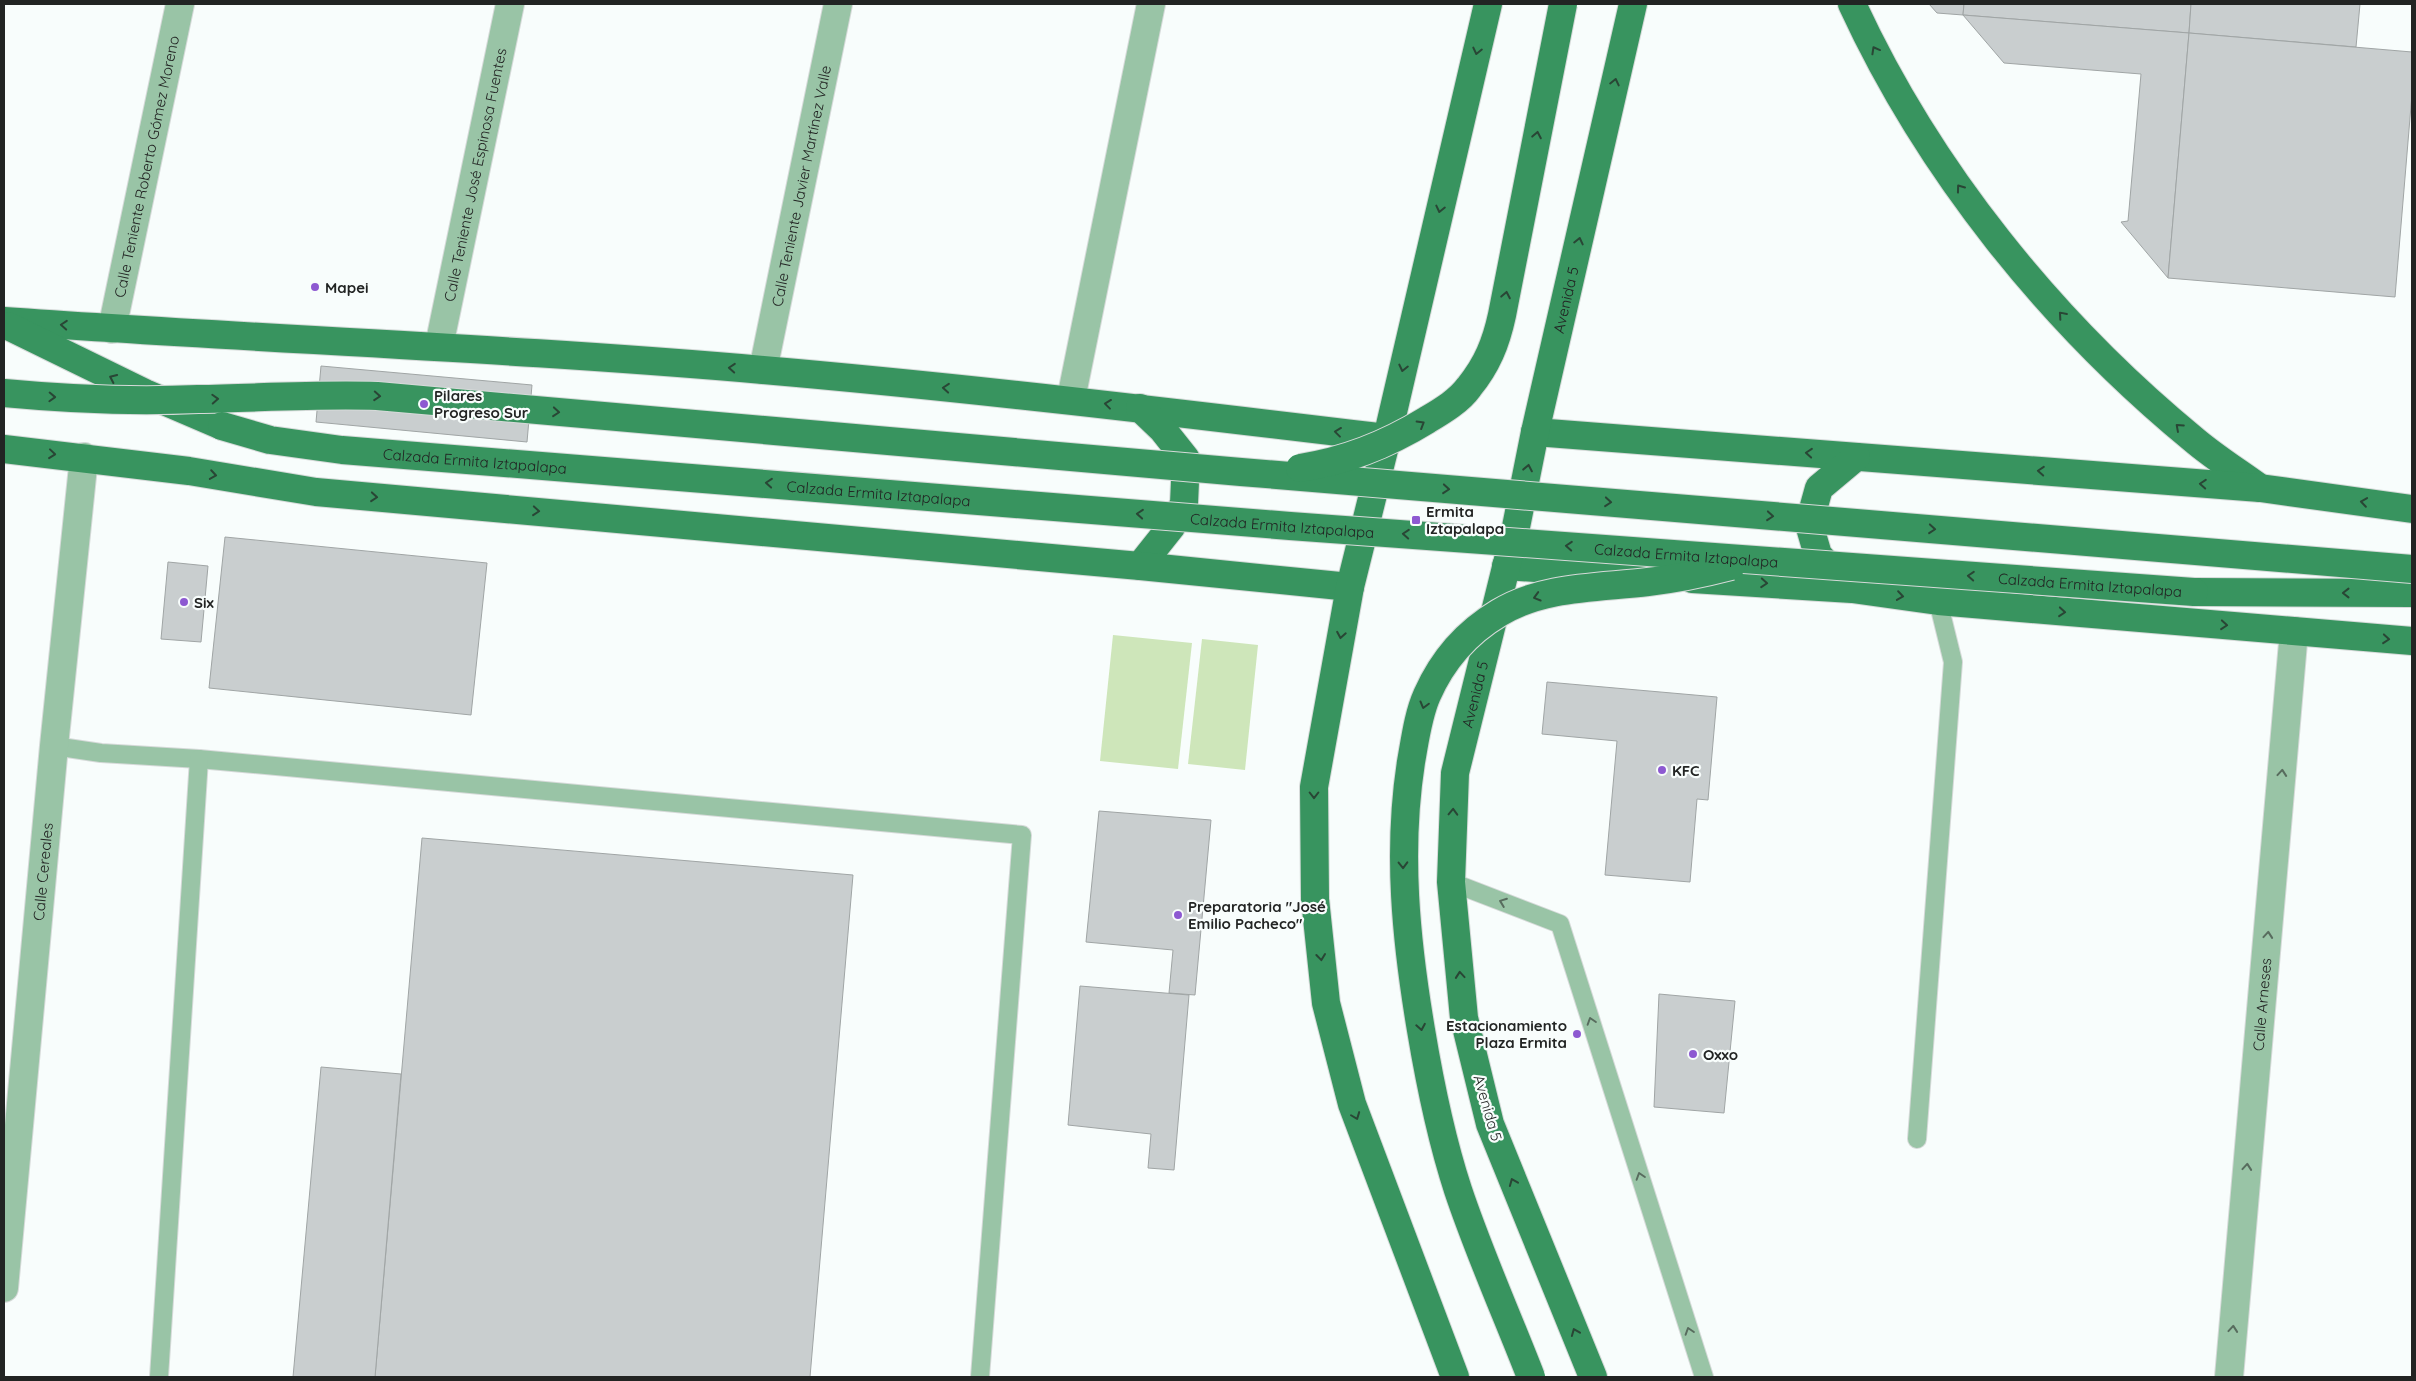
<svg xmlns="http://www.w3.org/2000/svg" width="2416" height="1381" font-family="Quicksand,sans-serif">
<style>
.pitch{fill:#cee6ba}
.building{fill:#c9cecf;stroke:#a0a5a5}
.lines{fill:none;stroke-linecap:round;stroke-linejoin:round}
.lane-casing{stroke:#d6dad9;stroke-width:20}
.street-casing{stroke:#d6dad9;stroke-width:30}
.primary-casing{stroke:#d6dad9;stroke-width:30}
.lane{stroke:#99c4a6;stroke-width:18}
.street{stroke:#99c4a6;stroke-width:28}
.primary{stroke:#38945f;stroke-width:28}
.primary-bridge-casing{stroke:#d6dad9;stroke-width:30;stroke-linecap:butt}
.primary-bridge{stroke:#38945f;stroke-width:28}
.oneway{stroke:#294635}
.oneway2{stroke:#586c5e}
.poi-dot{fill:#8d59d1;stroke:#f8fdfc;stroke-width:2}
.labels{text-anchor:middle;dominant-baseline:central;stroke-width:4.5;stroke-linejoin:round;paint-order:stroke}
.street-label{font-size:15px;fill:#222423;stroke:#f8fdfc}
.poi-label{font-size:15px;font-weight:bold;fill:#222423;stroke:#f8fdfc;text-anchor:start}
</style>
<rect width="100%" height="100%" fill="#f8fdfc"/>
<g class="pitch">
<polygon points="1113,635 1192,643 1178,769 1100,761"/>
<polygon points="1202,639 1258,645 1245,770 1188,764"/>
</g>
<g class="building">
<polygon points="1929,4 1964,4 1963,15 1937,13"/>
<polygon points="1964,4 2191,4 2189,33 1963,15"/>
<polygon points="2191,4 2360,4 2356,47 2189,33"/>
<polygon points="1963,15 2189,33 2168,278 2121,222 2128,221 2141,74 2004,63"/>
<polygon points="2189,33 2412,52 2412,94 2395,297 2168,278"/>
<polygon points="321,366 532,385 527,442 316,422"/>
<polygon points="225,537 487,563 471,715 209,688"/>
<polygon points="168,562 208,566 201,642 161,639"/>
<polygon points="1547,682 1717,697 1708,800 1697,799 1690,882 1605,875 1617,741 1542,734"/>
<polygon points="1099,811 1211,820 1195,995 1169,993 1173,950 1086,942"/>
<polygon points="422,838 853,875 810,1377 375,1377"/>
<polygon points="1080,986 1189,995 1174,1170 1148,1168 1151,1134 1068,1125"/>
<polygon points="1659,994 1735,1001 1724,1113 1654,1107"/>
<polygon points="321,1067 401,1074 375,1377 293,1377"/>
</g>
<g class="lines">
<g class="lane-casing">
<g id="lane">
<polyline points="54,746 101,753 199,759 1022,835 980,1377"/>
<polyline points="1451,882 1560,924 1704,1377"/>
<polyline points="1917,1139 1953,662 1938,601"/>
<polyline points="159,1377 199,759"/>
</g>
</g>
<g class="street-casing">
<g id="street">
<path id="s1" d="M112,329L180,4"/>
<path id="s2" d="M439,346L510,4"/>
<path id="s3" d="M763,370L838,4"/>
<polyline points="1071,399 1151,4"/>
<path id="s4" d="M4,1288L54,746L84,457"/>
<path id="s5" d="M2229,1377L2294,631"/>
</g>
</g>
<g class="primary-casing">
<g id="primary">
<path d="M1852,4C1929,171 2051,322 2193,439C2214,457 2238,472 2260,488"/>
<path d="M4,321C257,339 510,348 763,370C971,388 1179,413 1387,438"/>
<polyline points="8,326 145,393 222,426"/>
<polyline points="1140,408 1163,430 1186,459 1184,504 1171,527 1140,566"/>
<polyline points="1535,432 2260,488 2412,509"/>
<polyline points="4,449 189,471 316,492 1140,566 1350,587"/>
<polyline points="1506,566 1639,575"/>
<polyline points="1840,578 1818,555 1809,524 1819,488 1856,457"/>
<polyline points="1692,579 1852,589 1938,601 2412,641"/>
<polyline points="2194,592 2412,593"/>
<polyline points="1455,1377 1352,1104 1326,1003 1315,899 1314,787 1350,587 1387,438 1488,4"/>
<path id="s6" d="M1593,1377L1490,1124L1464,1018L1451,882L1455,773L1516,527L1535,432L1633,4"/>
</g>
</g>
<use href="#lane" class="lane"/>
<use href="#street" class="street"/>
<use href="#primary" class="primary"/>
<g class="primary-bridge-casing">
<g id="primary-bridge">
<path d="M4,393C68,399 133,402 198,399C258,398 317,394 377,396L1241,472L2412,569"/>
<path id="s7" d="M222,426L270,440L342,450L1290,526L2194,592"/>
<path d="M1300,468C1346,461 1388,444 1427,420C1442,411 1459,401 1469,387C1487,365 1496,343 1502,315L1563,4"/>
<path d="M1531,1377C1507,1315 1479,1253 1458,1190C1441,1138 1430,1084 1421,1030C1406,941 1397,852 1411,762C1415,740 1418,715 1427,695C1442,661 1467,632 1499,613C1543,586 1598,588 1648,582C1676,579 1704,573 1731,566"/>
</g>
</g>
<use href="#primary-bridge" class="primary-bridge"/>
</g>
<defs><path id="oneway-chevron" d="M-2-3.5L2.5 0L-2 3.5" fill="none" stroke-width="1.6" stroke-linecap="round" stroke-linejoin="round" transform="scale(1.25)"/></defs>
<g class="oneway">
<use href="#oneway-chevron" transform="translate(1875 50) rotate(-119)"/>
<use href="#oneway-chevron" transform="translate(1477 51) rotate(103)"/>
<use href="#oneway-chevron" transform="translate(1615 82) rotate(-77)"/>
<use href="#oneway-chevron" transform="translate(1537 135) rotate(-79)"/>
<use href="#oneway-chevron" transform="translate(1960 188) rotate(-126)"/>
<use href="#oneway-chevron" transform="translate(1440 209) rotate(103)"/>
<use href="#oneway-chevron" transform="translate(1579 241) rotate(-77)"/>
<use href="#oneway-chevron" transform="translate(1506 295) rotate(-79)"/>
<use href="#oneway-chevron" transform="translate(2062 315) rotate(-131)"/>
<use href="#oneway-chevron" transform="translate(64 325) rotate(-176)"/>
<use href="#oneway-chevron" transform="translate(732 368) rotate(-176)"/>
<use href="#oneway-chevron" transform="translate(1403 368) rotate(103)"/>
<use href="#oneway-chevron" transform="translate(113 378) rotate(-155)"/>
<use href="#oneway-chevron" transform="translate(946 388) rotate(-175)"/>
<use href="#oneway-chevron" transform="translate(377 396) rotate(4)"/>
<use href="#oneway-chevron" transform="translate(52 397) rotate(2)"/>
<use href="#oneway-chevron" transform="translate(215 399) rotate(-3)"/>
<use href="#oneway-chevron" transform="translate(1108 404) rotate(-173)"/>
<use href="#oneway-chevron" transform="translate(556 412) rotate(5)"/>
<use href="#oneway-chevron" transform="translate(1421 424) rotate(-31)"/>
<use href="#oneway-chevron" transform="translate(2179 427) rotate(-138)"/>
<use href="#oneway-chevron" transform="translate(1338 432) rotate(-173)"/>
<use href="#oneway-chevron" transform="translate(1809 453) rotate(-175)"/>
<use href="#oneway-chevron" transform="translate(52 454) rotate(6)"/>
<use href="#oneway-chevron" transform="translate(1528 468) rotate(-79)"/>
<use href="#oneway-chevron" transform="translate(2041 471) rotate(-176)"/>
<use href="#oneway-chevron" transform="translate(213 475) rotate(9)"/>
<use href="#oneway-chevron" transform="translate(769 483) rotate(-175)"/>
<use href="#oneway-chevron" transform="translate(2203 484) rotate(-176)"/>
<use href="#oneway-chevron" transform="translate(1446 489) rotate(5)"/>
<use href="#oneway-chevron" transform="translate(374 497) rotate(5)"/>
<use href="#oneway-chevron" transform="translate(1608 502) rotate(5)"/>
<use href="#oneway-chevron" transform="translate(2364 502) rotate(-172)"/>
<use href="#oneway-chevron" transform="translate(536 511) rotate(5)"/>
<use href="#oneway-chevron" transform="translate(1140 514) rotate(-175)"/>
<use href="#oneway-chevron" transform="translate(1770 516) rotate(5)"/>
<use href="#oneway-chevron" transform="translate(1932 529) rotate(5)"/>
<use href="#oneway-chevron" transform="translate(1406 534) rotate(-176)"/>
<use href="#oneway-chevron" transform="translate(1569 546) rotate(-176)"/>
<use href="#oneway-chevron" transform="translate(1971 576) rotate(-176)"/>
<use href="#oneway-chevron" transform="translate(1764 583) rotate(4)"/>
<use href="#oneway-chevron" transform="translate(2346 593) rotate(-180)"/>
<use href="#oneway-chevron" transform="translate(1900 596) rotate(8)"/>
<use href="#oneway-chevron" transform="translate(1537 597) rotate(164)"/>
<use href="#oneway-chevron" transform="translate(2062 612) rotate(5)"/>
<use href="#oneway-chevron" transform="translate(2224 625) rotate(5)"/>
<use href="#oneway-chevron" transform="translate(1341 635) rotate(100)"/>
<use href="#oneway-chevron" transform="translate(2386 639) rotate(5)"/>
<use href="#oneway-chevron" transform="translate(1424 705) rotate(105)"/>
<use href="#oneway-chevron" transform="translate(1314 795) rotate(90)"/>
<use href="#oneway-chevron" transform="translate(1453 812) rotate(-88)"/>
<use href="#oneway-chevron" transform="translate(1403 865) rotate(89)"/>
<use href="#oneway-chevron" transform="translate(1321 957) rotate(83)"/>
<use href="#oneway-chevron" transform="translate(1460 975) rotate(-95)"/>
<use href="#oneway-chevron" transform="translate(1421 1027) rotate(80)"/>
<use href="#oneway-chevron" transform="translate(1356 1116) rotate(69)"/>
<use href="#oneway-chevron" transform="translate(1513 1182) rotate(-112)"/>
<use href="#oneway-chevron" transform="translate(1575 1332) rotate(-112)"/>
</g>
<g class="oneway2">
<use href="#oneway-chevron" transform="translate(2282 773) rotate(-85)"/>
<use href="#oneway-chevron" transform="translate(1503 902) rotate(-159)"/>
<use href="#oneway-chevron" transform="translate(2268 935) rotate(-85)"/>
<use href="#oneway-chevron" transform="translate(1591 1021) rotate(-108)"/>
<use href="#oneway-chevron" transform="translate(2247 1167) rotate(-85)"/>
<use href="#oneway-chevron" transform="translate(1640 1176) rotate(-108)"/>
<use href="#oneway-chevron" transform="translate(2233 1329) rotate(-85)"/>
<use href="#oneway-chevron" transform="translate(1689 1331) rotate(-108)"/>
</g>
<g class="poi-dot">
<circle cx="315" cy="287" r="5"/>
<circle cx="424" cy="404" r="5"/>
<rect x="1411" y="515" width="10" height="10" rx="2.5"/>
<circle cx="184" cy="602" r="5"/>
<circle cx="1662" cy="770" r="5"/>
<circle cx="1178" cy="915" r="5"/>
<circle cx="1577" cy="1034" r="5"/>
<circle cx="1693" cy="1054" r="5"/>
</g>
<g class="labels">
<g class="street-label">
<text stroke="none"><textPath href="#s1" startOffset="166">Calle Teniente Roberto Gómez Moreno</textPath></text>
<text stroke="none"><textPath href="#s2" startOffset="175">Calle Teniente José Espinosa Fuentes</textPath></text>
<text stroke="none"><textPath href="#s3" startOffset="188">Calle Teniente Javier Martínez Valle</textPath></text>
<text stroke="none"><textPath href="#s6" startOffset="1114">Avenida 5</textPath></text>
<text stroke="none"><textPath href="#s7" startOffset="256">Calzada Ermita Iztapalapa</textPath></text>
<text stroke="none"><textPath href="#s7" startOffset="661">Calzada Ermita Iztapalapa</textPath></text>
<text stroke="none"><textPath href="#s7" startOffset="1066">Calzada Ermita Iztapalapa</textPath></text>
<text stroke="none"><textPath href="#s7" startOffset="1471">Calzada Ermita Iztapalapa</textPath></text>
<text stroke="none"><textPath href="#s7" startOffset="1876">Calzada Ermita Iztapalapa</textPath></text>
<text stroke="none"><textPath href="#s6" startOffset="709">Avenida 5</textPath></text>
<text stroke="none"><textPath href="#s4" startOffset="418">Calle Cereales</textPath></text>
<text stroke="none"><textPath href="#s5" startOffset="374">Calle Arneses</textPath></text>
<text transform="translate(1488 1108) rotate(74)">Avenida 5</text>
</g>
<g class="poi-label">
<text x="325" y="287">Mapei</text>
<text x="434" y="395">Pilares<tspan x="434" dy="17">Progreso Sur</tspan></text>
<text x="1426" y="511">Ermita<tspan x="1426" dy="17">Iztapalapa</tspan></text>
<text x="194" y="602">Six</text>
<text x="1672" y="770">KFC</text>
<text x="1188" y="906">Preparatoria "José<tspan x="1188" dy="17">Emilio Pacheco"</tspan></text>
<text x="1567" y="1025" text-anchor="end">Estacionamiento<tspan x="1567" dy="17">Plaza Ermita</tspan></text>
<text x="1703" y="1054">Oxxo</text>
</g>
</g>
<rect width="2416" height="1381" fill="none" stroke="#222423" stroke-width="10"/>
</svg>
